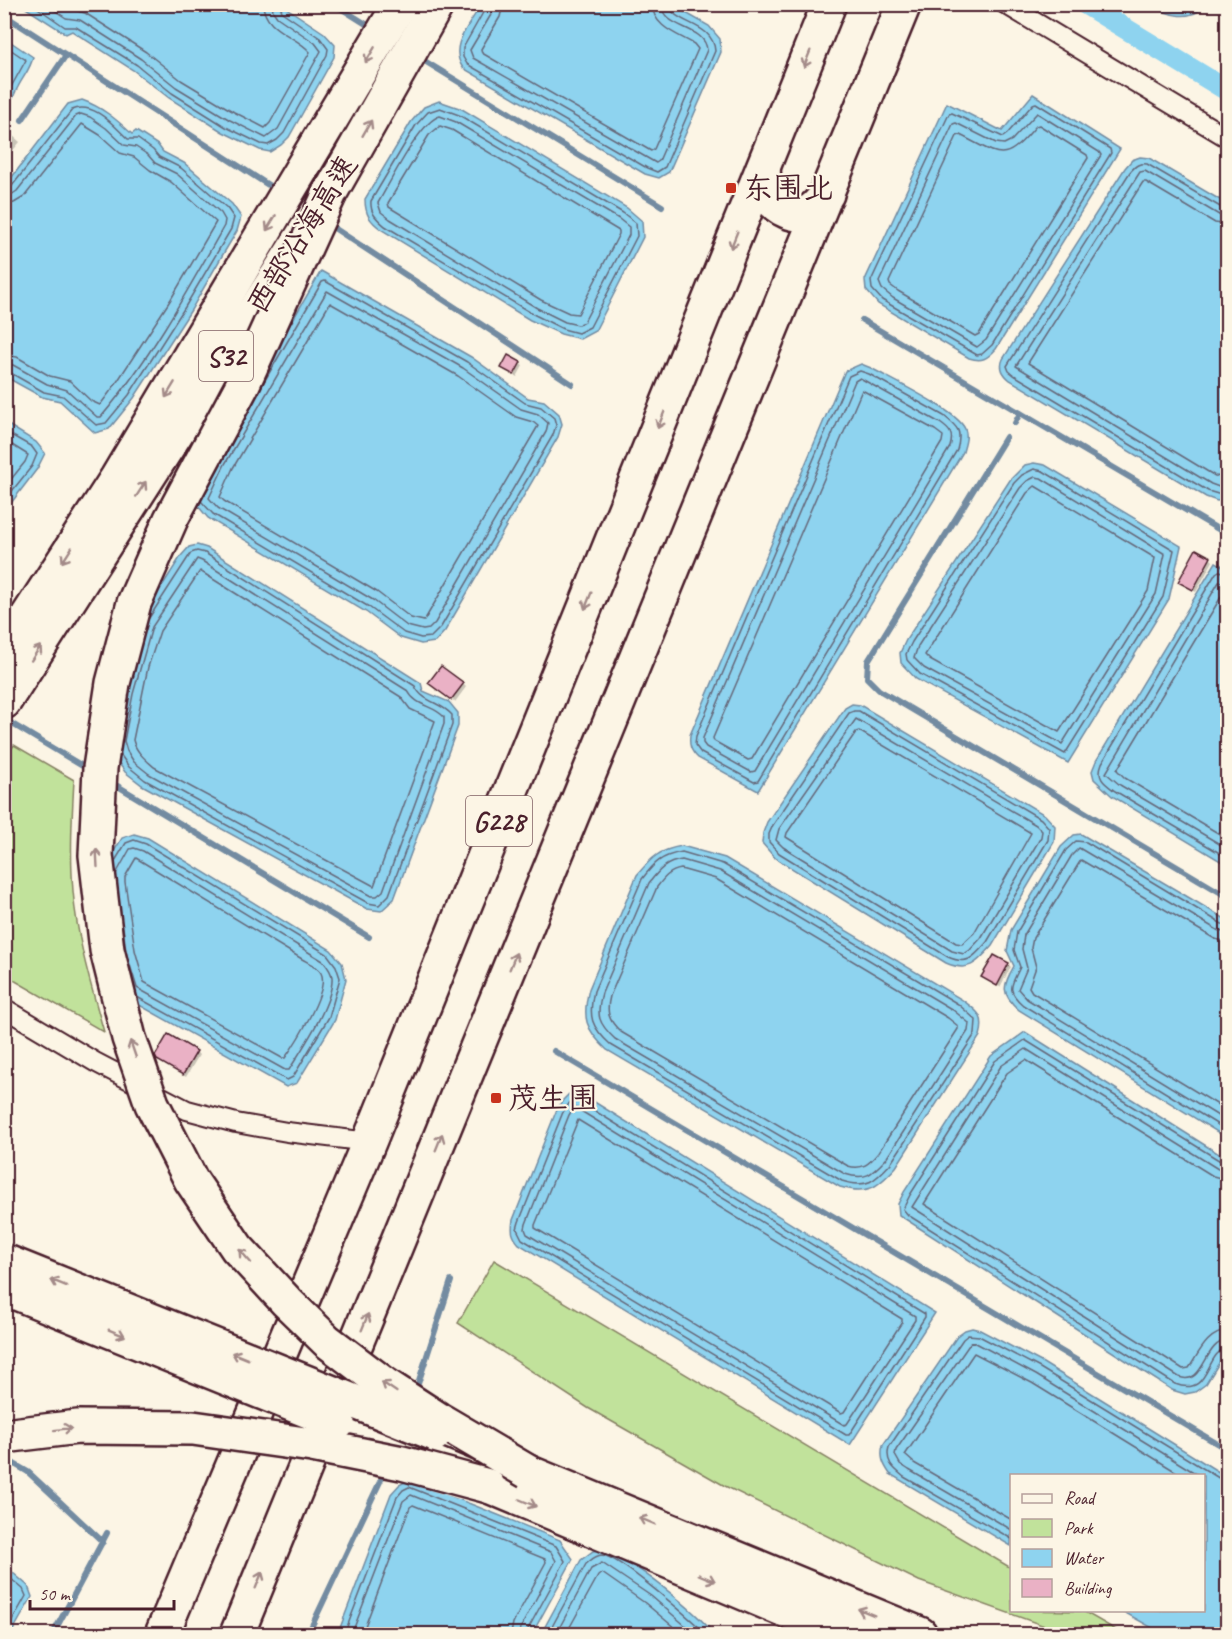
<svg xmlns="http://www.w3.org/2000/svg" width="1232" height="1639" font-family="Caveat,'LXGW WenKai TC',sans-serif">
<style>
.green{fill:#c1e29b;stroke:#868063;stroke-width:1.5}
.water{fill:#8ed3ef;stroke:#738ba1;stroke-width:1.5}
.pier{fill:#fcf5e5}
.shadow{fill:#0003}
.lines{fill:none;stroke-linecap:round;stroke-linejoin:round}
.shore{stroke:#656779;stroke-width:1.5}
.stream{stroke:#738ba1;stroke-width:6}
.canal{stroke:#8ed3ef;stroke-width:21}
.building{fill:#eab1c5;stroke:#4a1f2b;stroke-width:1.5}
.street-casing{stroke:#4a1f2b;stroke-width:22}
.highway-casing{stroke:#4a1f2b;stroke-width:38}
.street{stroke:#fcf5e5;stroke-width:18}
.highway{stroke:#fcf5e5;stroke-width:33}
.highway-bridge-casing{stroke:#4a1f2b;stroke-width:38;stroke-linecap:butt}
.highway-bridge{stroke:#fcf5e5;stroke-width:33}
.oneway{stroke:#a38a88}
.poi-dot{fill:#c8321e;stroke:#fcf5e5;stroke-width:2}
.labels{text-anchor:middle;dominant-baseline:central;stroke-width:4.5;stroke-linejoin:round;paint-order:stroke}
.shield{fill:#fcf5e5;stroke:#7f5f63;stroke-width:1.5}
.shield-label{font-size:28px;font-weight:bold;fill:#4a1f2b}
.poi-label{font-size:30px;fill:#4a1f2b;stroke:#fcf5e5;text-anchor:start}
.street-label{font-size:30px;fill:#4a1f2b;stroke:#fcf5e5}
</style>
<rect width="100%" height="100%" fill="#fcf5e5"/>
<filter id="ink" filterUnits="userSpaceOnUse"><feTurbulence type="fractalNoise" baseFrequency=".0167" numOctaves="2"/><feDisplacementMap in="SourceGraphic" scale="12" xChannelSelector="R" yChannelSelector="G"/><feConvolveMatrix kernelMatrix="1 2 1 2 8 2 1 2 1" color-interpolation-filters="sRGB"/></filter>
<g filter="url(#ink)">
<g class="green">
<path d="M14,745L74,780C72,817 70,854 73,891C77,939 91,986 104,1032L5,975L4,759Z"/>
<polygon points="494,1260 1011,1568 1012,1610 1083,1611 1123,1634 1067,1634 919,1581 725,1486 588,1408 458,1323"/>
</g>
<g class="water">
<path d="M670,4L709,26L720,39L721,52L669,172L659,178L645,174L463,68C448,46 469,26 481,5Z"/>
<polygon points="21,5 282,5 324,33 335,45 334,57 289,137 281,145 270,152 260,150 223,132 169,98 133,70 72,31 66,34"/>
<path d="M1151,5H1207C1189,22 1170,16 1151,5Z"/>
<path d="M5,38L33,57C31,68 23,77 18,87C13,96 11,105 5,113Z"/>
<path d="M1033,94L1120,149L996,349C987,359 982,362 969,358L878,304L866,290L865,280L947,103L1002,131Z"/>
<path d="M82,100C102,107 116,119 132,134L136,131L158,145L163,152L184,163L232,204L241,217L237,231L222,256L191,310L134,398L109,429L95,433L60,401L42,397L4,376L5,186L68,104Z"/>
<path d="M439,101L462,109L627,208L642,221L643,237L595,331L580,339L561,334L530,320L382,230C370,221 365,215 365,199L411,122L424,107Z"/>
<path d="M1140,157L1149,158L1227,204V499L1217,501L1206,497L1010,380C1003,374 999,368 1003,359L1125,168L1132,160Z"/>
<polygon points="321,271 471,357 528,398 544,401 559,414 562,424 558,437 445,631 435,642 421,644 401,638 366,612 208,518 193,500 213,458"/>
<path d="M861,364L871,368C890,379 958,411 965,429C968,437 965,444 963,452L758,791L698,758C690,750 689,745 690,735L845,371Z"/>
<polygon points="5,423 36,442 45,453 37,469 5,511"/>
<polygon points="1034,463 1045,465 1181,546 1169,599 1068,763 916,679 901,663 900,653 906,640 1010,480 1025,465"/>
<polygon points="197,545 207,548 421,683 423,691 449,702 458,713 458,726 394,899 381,911 367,909 142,785 125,772 114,756 140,621 181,556 189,547"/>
<polygon points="1216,562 1228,569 1227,865 1112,796 1094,779 1092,771 1096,761"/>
<path d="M852,704L860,705L1045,815L1055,826L1054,842L992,946C977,963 969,973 946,963L775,858L762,843L763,833L767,822L845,708Z"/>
<polygon points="134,834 148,838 331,950 342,963 346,979 335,1020 297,1083 286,1087 125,997 102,871 122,838"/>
<path d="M1081,834L1227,920V1138L1019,1010C1000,993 1003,986 1014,966L1007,951L1011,930L1061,847L1074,835Z"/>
<path d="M682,846L725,858L961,999C977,1011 986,1015 980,1036L896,1167C877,1188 868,1195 840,1187L607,1050C585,1029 582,1018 589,989L637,875C652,857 659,850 682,846Z"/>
<polygon points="1025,1032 1227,1159 1227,1350 1206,1384 1195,1392 1185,1394 1172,1390 899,1215 898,1204 904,1192 991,1056"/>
<path d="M569,1094H578L588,1098L935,1313L850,1445L519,1244C512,1236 511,1231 513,1220L557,1109L563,1100Z"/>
<path d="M972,1328L980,1330L1043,1363L1227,1477V1634H1163L1122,1611L1204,1610V1476H1012L1011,1546L890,1474C883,1464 880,1457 883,1445L958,1335L965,1330Z"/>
<polygon points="407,1481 416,1482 560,1540 573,1559 532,1634 342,1634 340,1628 391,1494 399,1485"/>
<path d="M604,1549C632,1560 695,1610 714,1634H541L581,1560L593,1551Z"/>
<polygon points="4,1565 28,1586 32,1597 11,1634 5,1634"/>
</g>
<g class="pier">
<polygon points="414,114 410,120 362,202 362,198"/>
<polygon points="407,1478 416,1479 497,1511 401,1481"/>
</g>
<g class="shadow">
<polygon points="5,129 20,142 10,154 4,149"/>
<polygon points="520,364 523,366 517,377 503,368"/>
<polygon points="1210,558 1213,561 1196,592 1183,585"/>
<polygon points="463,684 466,687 455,702 433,686"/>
<polygon points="1008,964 1011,967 1000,987 986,980"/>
<polygon points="196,1052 199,1055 186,1077 158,1059"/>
</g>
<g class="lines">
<g class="shore">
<polyline points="32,4 65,27 76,27 137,65 172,93 226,127 261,144 268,145 277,140 284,133 327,55 328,49 320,38 282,12 280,4"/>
<polyline points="45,4 66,18 80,20 141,59 176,87 230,120 266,138 278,129 321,51 315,43 277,17 273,11 272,4"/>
<path d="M62,4L69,9L85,13L146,52L181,80L234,112L265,128L270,123L310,52C296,35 264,31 263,4"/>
<path d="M486,4L485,9L463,48V57L467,64L647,168L657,172L665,167L715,51C713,21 672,25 669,4"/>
<path d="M494,4L492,13L470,50L473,58L656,163L659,161L707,50C705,25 663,30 661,4"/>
<path d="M503,4L500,17L481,49L482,53L651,151L654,149L698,49L694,44C677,34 653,27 652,4"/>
<polyline points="4,45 26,60 11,87 4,103"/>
<polygon points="1036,103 1110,149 1111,153 992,345 982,354 977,355 882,300 872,289 871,281 949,114 952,113 1003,137 1007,134 1033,104"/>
<path d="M440,108L459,115L623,213L636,223L637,236L590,327L578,333L563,329L533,314L385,226C376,218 370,213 371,201L416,125L428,112Z"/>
<polygon points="1037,113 1099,152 1101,155 986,340 977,347 893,298 882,289 879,282 953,124 956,123 996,143 1004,144 1012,140"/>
<path d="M440,116L456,122L619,219L629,227V235L584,322L578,325L565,322L537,308L390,219L381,212L378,203C390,183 420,121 440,116Z"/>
<path d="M1039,125L1087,155L1088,158L979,334L975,336L898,291L890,285L889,282L957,136L960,135C1002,156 1003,165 1036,126Z"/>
<polygon points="440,126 452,130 619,231 619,234 578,314 569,313 541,300 389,207 388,203 429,135"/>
<path d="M4,188L12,186L72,110C94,101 113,125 128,139H138L153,150L159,157L181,168L227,208L234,218L231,229L185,307L129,395L106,423L96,425L63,396L44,392L9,372L4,371"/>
<path d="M4,196L11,195L17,191L76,116L81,114L90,117L106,128L124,145L136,147L148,155L155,163L177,174L221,213L225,220L224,226C188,290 149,361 101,417H97L67,390L47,384L13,365L4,364"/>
<polyline points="4,205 14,203 24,197 82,124 100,135 120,153 134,157 150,170 171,182 216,222 171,299 115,385 100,405 91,401 70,381 50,376 17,357 4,355"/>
<path d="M1228,209L1222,208L1147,164C1139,163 1136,165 1130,172L1007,366L1009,371L1014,375L1208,491L1218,494H1228"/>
<polyline points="1228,216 1219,215 1145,171 1140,172 1016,366 1211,484 1219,487 1228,486"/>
<polyline points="1228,225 1215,223 1146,182 1143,182 1028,363 1215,476 1228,477"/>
<polygon points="327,291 463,368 521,409 538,414 548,423 546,432 435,623 429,629 423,630 407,626 373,600 218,508 209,498 225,464"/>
<polygon points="330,303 458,376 516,417 533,422 538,426 424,621 411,618 377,592 224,501 220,497 233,468"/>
<path d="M860,371L869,374L944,416C959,428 962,431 957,450L758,781L754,782L701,753L695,745L696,736L849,376Z"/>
<path d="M860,378L940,423C950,430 954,434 950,447L755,771L751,772L706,747L703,743V738L855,381Z"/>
<polygon points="862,390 935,430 943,436 942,442 752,759 748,760 714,741 713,738"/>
<polyline points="4,431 32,447 37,454 32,466 4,501"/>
<polyline points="4,440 28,455 25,462 4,488"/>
<polygon points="1034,469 1043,471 1174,550 1163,597 1065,754 920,674 907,660 906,654 912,642 1014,483 1022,475"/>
<polygon points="1035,477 1041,478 1165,554 1156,594 1062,744 924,668 914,658 918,646 1020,488 1027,481"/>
<polygon points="1035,486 1155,558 1148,591 1059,732 930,660 925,655 1027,493"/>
<polyline points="201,501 213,514 369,607 404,633 421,638 431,637 441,627 553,435 556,425 554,418 541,407 525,403 467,362 325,281 322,282 261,387"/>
<path d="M197,559L202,561L408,691C416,707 434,705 444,717V724L383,891L377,896H371L149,774L134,762L127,751L124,741L133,694L152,627Z"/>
<path d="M200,571L401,697L410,709L435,721L374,886L154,767C145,759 136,752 133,740L148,667L160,631Z"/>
<path d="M1228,573L1219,571L1216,573L1102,763C1096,778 1104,783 1115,791L1228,858"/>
<polyline points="1228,581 1219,582 1106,773 1120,785 1228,849"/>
<polyline points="1228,590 1224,592 1117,770 1125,778 1228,839"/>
<path d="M854,711H859L1041,819L1049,828L1048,840L987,942C974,957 968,966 948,957L779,853L769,842V834L773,825L849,713Z"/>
<polygon points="856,719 1036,825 1042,831 1041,837 981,938 970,950 964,954 952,951 783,847 776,840 779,829"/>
<polygon points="859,731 1031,833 974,933 962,944 956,943 786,837 787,833 856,732"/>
<path d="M120,754L129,767L145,780L368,903L379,905L389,895L452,725V715C441,702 422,702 415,686L205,553L197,551L191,553L149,618"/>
<path d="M682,852L723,864L958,1004L976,1020L975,1034L891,1163C875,1181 867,1189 842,1181L611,1045C591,1027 588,1017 594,991L642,879C655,862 661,856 682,852Z"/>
<path d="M136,858L302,959C309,963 317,966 321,973C330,989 295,1044 285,1058H282L144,982L135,950L125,882V877Z"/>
<path d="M682,860L720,871L953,1010L969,1023L968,1031L886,1159C872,1174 866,1181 845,1174L615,1039C598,1023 596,1016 602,993L649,883C659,870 666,862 682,860Z"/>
<polyline points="115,861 126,843 134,840 146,844 327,954 336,966 340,978 329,1017 293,1077 287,1080 137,997"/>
<path d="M681,869L716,879L948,1018L958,1026V1029L878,1153C869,1164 863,1170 848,1166L621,1032C608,1020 606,1012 610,996L657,887C664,878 669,871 681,869Z"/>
<path d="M116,874L130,849L134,848L143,851L323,961C327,966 331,970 332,977C334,1002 302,1049 289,1070H285L137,988L126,952L123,927"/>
<path d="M1228,925L1222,924L1086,842L1076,841L1066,850L1017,932L1014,950L1020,967C1012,985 1005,989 1023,1005L1228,1131"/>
<polyline points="1228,933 1219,931 1079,848 1072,855 1024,935 1022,949 1027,968 1018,989 1027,999 1228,1122"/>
<polyline points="1228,942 1215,939 1081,860 1033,938 1031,948 1036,967 1029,987 1032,992 1228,1111"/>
<polygon points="577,1100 925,1314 925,1317 849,1435 846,1435 522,1239 517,1229 519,1222 563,1112 571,1101"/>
<polygon points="576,1108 915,1316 915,1320 847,1424 844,1425 527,1234 525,1229 526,1224 569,1115 573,1109"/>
<polygon points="578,1120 902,1319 902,1322 844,1412 841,1413 535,1228 535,1225"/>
<path d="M1228,1163L1222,1162L1025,1040L995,1061L910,1195L903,1209L908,1215L1175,1384C1212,1398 1204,1351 1228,1348"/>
<path d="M1228,1171L1218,1169L1026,1049L1001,1066L912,1207L1179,1377C1205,1387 1203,1342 1228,1340"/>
<path d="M1228,1180L1213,1176L1026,1060L1007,1073L924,1204L1183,1369L1189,1368C1199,1353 1207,1332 1228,1331"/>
<polyline points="1012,1520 914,1463 905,1455 974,1353 1032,1383 1183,1476"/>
<polyline points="1012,1530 909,1470 900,1464 895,1455 896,1450 971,1342 976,1343 1036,1375 1200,1476"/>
<path d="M1012,1539L904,1477C893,1468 885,1462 889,1447L963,1339L968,1335L979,1336L1040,1368L1222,1480L1228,1481"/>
<polyline points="4,1573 23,1589 26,1596 7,1630 6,1634"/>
<polyline points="347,1634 347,1627 397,1497 403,1490 409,1487 556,1546 565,1561 528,1629 528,1634"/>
<polyline points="355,1634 354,1628 403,1501 411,1495 551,1552 556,1561 521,1627 520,1634"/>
<polyline points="364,1634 364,1629 410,1507 413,1505 545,1559 546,1562 513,1623 511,1634"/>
<path d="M548,1634L586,1564C590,1561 595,1555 602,1555C619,1556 692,1620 706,1634"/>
<polyline points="556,1634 591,1569 602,1563 651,1596 695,1634"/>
<polyline points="566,1634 598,1576 602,1573 645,1603 682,1634"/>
</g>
<g class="stream">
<polyline points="334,4 374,29"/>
<polyline points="4,15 276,190"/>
<polyline points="418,57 662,206"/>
<polyline points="22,120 66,55"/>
<polyline points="328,224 572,384"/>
<polyline points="862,320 1228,535"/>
<polyline points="1015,423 1020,413"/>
<polyline points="1006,437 868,661 867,678 879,690 1228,897"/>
<polyline points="4,719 89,770"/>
<polyline points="111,782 369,937"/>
<polyline points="554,1051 1228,1450"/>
<polyline points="415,1393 451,1281"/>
<polyline points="4,1458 28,1472 103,1542"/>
<polyline points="53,1634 107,1533"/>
<polyline points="308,1634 386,1469"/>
</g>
<polyline class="canal" points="1085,4 1228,91"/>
</g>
<g class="building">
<polygon points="508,355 521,362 514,375 501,368"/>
<polygon points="1196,549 1211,557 1193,590 1178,582"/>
<polygon points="441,666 464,683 451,700 428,683"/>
<polygon points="994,955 1009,963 997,986 981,977"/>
<polygon points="168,1034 197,1051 183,1075 157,1060 155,1056"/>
</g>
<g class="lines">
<g class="street-casing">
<g id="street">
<polyline points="1005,4 1228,138"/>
<polyline points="4,1008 95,1062 187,1110 236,1123 287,1132 369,1142"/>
</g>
</g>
<g class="highway-casing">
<g id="highway">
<path d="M763,168C764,177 763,188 769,196C777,209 796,219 810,211C817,207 822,200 827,194"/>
<polyline points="4,653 117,478 400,4"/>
<polyline points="4,702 330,193 437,4"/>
<polyline points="338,1423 842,1634"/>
<polyline points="528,1472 920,1634"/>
<polyline points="162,1634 369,1142 829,4"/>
<polyline points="237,1634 904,4"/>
</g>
</g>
<use href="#street" class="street"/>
<use href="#highway" class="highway"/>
<g class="highway-bridge-casing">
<g id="highway-bridge">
<polyline points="330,193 242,386 171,519 134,603 113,683 100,768 96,855 107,950 129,1038 152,1104 191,1180 237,1248 287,1302 327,1341 384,1384 438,1419 528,1472"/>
<polyline points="4,1261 435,1434"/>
<polyline points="4,1288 338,1423"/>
<polyline points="4,1436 78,1427 193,1428 312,1445 402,1463 488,1486"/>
</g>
</g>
<use href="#highway-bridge" class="highway-bridge"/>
</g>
<defs><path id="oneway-shaft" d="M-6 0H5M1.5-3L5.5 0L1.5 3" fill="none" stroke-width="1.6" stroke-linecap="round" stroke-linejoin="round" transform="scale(1.5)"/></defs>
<g class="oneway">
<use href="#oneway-shaft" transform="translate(370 55) rotate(121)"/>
<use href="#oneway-shaft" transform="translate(807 59) rotate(112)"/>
<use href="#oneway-shaft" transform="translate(367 128) rotate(-60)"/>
<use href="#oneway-shaft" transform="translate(271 223) rotate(121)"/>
<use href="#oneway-shaft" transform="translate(734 240) rotate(112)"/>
<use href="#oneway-shaft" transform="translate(170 390) rotate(121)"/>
<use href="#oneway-shaft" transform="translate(661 420) rotate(112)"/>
<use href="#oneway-shaft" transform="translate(141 489) rotate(-57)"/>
<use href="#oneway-shaft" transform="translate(67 555) rotate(123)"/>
<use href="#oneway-shaft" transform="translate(588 601) rotate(112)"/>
<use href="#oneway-shaft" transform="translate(36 653) rotate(-57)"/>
<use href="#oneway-shaft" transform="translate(97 858) rotate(-93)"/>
<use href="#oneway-shaft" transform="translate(513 961) rotate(-68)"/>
<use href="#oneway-shaft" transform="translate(133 1049) rotate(-109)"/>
<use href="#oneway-shaft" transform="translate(439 1142) rotate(-68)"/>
<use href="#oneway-shaft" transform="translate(245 1256) rotate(-132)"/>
<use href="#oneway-shaft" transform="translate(59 1283) rotate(-158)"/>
<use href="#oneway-shaft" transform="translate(365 1322) rotate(-68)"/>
<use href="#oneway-shaft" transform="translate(117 1333) rotate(22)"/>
<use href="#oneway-shaft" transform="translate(240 1356) rotate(-158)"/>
<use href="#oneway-shaft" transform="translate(389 1387) rotate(-146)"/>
<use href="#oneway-shaft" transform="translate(63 1429) rotate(-7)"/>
<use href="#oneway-shaft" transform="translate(528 1503) rotate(23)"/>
<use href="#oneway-shaft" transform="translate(647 1521) rotate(-157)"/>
<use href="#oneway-shaft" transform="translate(707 1578) rotate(23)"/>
<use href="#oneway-shaft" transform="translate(259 1580) rotate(-68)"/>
<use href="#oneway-shaft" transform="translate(866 1612) rotate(-158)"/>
</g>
</g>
<g class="poi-dot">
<rect x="725" y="182" width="12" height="12" rx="3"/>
<rect x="490" y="1092" width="12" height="12" rx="3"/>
</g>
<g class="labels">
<g class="shield">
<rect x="199" y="331" width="54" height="50" rx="4.5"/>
<rect x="466" y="796" width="66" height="50" rx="4.5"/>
</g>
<g class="shield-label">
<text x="226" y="356">S32</text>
<text x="499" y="821">G228</text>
</g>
<g class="poi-label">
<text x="743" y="188">东围北</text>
<text x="508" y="1098">茂生围</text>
</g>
<g class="street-label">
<text transform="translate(302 234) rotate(-58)">西部沿海高速</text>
</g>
</g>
<rect width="1232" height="1639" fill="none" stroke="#fcf5e5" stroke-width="24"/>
<rect x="12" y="12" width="1208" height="1615" fill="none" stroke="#4a1f2b" stroke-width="2" filter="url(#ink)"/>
<rect x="1010" y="1474" width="195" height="138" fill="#fcf5e5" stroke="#b59f9b" stroke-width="1.5"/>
<rect x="1022" y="1494" width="30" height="9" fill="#fcf5e5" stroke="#b59f9b" stroke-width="1.5"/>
<text x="1064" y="1504" font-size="18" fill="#4a1f2b">Road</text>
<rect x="1022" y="1519" width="30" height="18" fill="#c1e29b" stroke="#b59f9b" stroke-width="1.5"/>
<text x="1064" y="1534" font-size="18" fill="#4a1f2b">Park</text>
<rect x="1022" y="1549" width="30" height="18" fill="#8ed3ef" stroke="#b59f9b" stroke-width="1.5"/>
<text x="1064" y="1564" font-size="18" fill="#4a1f2b">Water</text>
<rect x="1022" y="1579" width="30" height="18" fill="#eab1c5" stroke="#b59f9b" stroke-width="1.5"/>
<text x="1064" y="1594" font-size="18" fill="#4a1f2b">Building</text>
<path d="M30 1600v9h144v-9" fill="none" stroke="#4a1f2b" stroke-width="3"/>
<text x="39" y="1600" font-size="18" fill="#4a1f2b" stroke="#fcf5e5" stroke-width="4.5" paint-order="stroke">50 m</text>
</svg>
